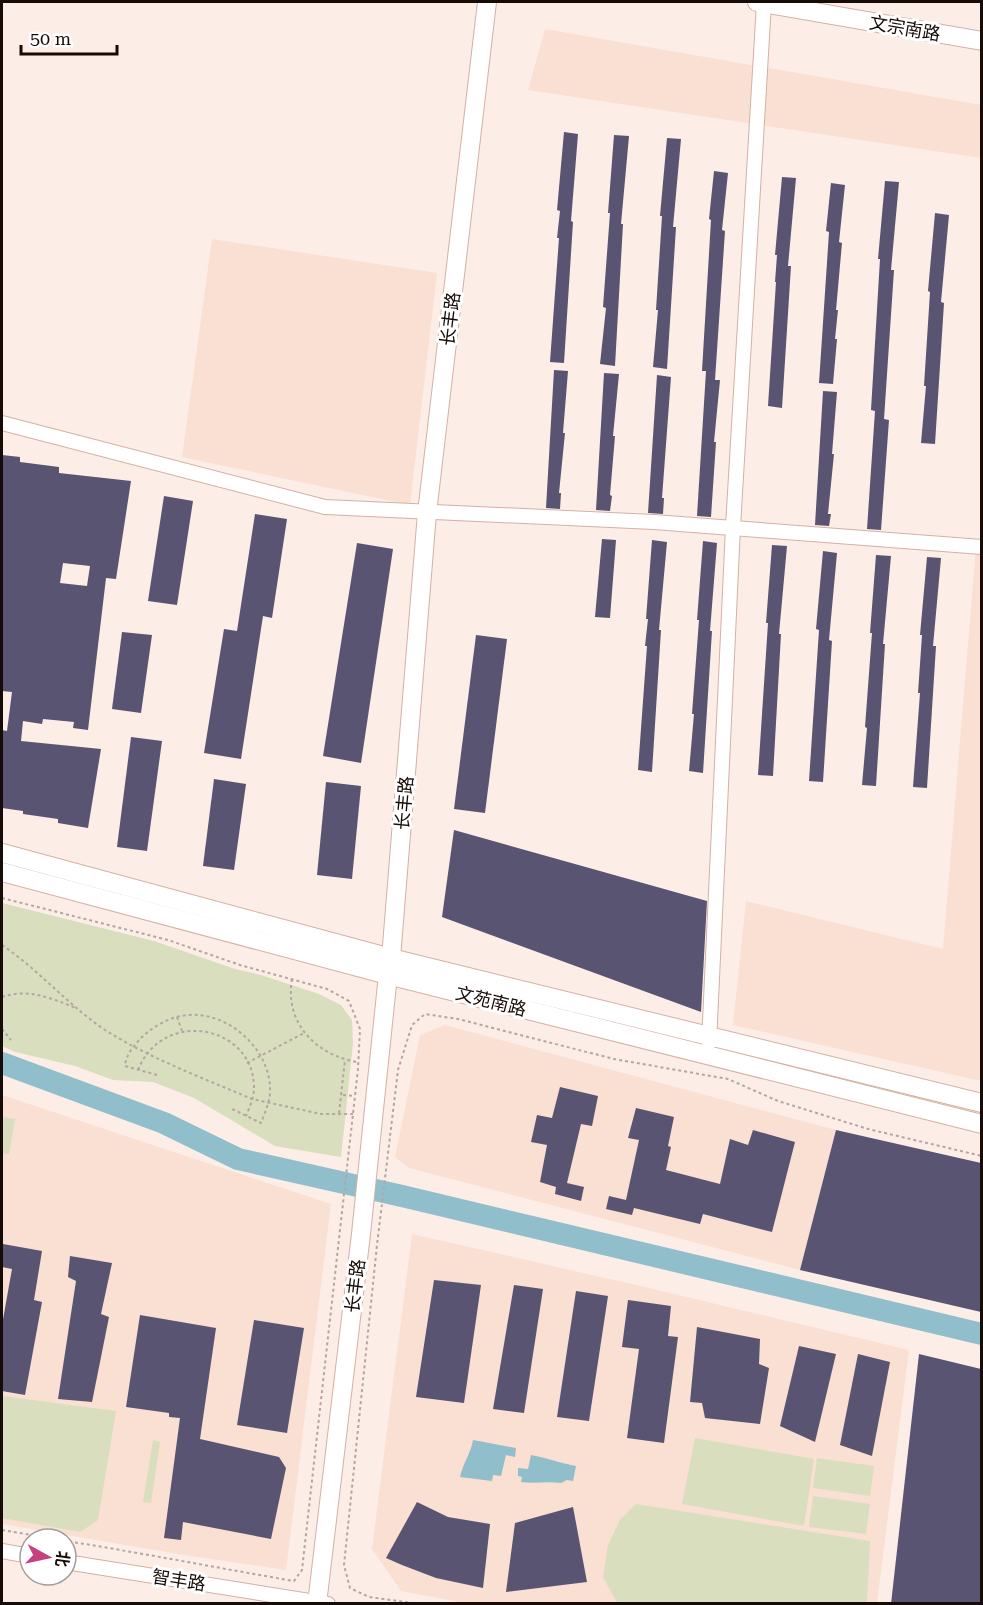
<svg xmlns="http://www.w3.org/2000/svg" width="983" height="1605" font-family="'Roboto Serif','Noto Sans SC',serif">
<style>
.built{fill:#fadfd3}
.green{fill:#d9debe}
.water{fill:#90beca}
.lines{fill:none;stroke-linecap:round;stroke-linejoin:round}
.river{stroke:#90beca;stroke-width:22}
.building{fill:#585471;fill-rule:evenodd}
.street-casing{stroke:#d4b1a2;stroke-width:16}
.secondary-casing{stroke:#d4b1a2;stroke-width:20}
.path{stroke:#b4a6a0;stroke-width:2;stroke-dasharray:3 3;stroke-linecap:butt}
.street{stroke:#fff;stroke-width:14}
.secondary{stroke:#fff;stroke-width:18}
.labels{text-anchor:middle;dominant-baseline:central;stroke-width:6;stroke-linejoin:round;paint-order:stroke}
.street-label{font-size:18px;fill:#160b06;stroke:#fff}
</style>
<rect width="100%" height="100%" fill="#fcede7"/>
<g class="built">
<polygon points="545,29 981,105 981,158 528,90"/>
<polygon points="212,239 437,273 410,505 182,457"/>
<polygon points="976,547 981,547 981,1081 733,1025 746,901 943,949"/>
<polygon points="445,1025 836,1130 800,1270 409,1168 395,1157 420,1035"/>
<polygon points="2,1095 331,1204 286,1570 184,1555 2,1524"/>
<polygon points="412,1234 649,1288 909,1350 877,1603 465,1603 401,1591 372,1549"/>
</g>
<g class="green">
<polygon points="2,903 154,941 235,969 261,975 319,994 341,1005 352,1020 353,1043 341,1157 275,1146 194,1098 153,1082 113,1080 75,1066 15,1052 2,1046"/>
<polygon points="2,1117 15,1119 9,1154 2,1153"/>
<polygon points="2,1396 116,1411 98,1520 80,1532 2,1518"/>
<polygon points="695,1438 814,1459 804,1526 682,1504"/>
<polygon points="153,1440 160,1442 151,1503 143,1502"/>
<polygon points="817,1458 874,1466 870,1496 813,1488"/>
<polygon points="813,1496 870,1504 866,1534 809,1527"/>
<polygon points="636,1504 870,1541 867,1603 617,1603 603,1577 608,1545 620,1520"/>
</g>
<g class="water">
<path d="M473,1440L516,1448L515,1457L506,1455L501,1476L493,1475L492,1481L460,1477C463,1463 471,1453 473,1440Z"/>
<path d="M531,1455C547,1458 560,1463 576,1466L573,1481L567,1480L561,1483C547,1481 535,1484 521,1482L522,1477L518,1476V1468L528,1469Z"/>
</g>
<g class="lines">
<polyline class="river" points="2,1063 164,1123 238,1159 402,1196 982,1334"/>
</g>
<g class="building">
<polygon points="564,132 578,134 571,221 573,222 564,363 550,362 559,238 557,238 560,211 557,210"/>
<polygon points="614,135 629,136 621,224 623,224 615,366 600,364 606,308 603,307 610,213 608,213"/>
<polygon points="667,138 681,139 673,227 676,227 667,369 653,367 658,310 656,310 662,216 660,216"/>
<polygon points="714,171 728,173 722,230 725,231 715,380 720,380 714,442 716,442 711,517 697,516 706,371 702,371 711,220 709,219"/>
<polygon points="782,177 796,178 788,266 791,266 782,408 768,406 776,282 775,282 777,255 775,255"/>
<polygon points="885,181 899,182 891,270 894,270 884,419 889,420 881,530 867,529 875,411 871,410 880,259 878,259"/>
<polygon points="831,183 845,185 839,242 842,243 836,310 838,310 835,339 837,339 833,384 819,383 829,232 826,231"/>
<polygon points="935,213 949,215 941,302 944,303 935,444 921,443 926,386 924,386 930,292 928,291"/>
<polygon points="554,370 568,371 563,433 565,433 559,493 561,493 560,509 546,508"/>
<polygon points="604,373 619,374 613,436 615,436 610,495 612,496 610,511 596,510"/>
<polygon points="657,375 671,377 662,498 664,498 663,514 648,513"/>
<polygon points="823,391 837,392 832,454 834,454 828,514 831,514 829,526 815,525"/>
<path d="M2,455L20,457V462L59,467V473L131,481L116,579L106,578L88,730L73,728L74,722L43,719L42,724L23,721L21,741L101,749L88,828L58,823V819L23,814V811L2,808V730L7,731L12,692L2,691ZM63,563L90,566L87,586L60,583Z"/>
<polygon points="164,496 193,501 177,605 148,601"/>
<polygon points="255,514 287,519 272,618 263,616 241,759 204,753 224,629 237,631"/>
<polygon points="602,539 616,540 610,618 595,617"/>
<polygon points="652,540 667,542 659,630 661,630 652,772 638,770 647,646 645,646 648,619 646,619"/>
<polygon points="703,541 717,543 710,631 712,631 703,773 689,771 694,714 692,714 699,620 697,620"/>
<polygon points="357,543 393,549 361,763 323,756"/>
<polygon points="772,545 787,546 779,634 781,634 773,776 758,775 768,623 766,623"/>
<polygon points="823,551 837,553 829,640 832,641 823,782 809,781 819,630 816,629"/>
<polygon points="876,555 891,556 883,644 885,644 876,786 862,785 867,728 865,727 872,633 870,633"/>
<polygon points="927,557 941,558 933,646 936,646 927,788 913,787 920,693 918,693 922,635 920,635"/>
<polygon points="122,632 152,635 141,713 112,709"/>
<polygon points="476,635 507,639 485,813 454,809"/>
<polygon points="131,737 162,741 147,851 117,847"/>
<polygon points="214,779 246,784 234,870 203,866"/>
<polygon points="326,782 361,786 352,879 317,875"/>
<polygon points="454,830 707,901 701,1012 442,917"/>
<polygon points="560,1087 598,1096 592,1126 581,1124 567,1183 584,1187 581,1201 555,1194 556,1187 540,1182 547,1145 531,1142 537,1115 552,1118"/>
<polygon points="636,1108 674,1117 668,1146 671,1147 666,1170 720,1184 730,1139 748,1145 753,1130 795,1142 772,1232 703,1214 700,1224 634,1208 632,1215 606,1209 609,1196 626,1200 639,1140 628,1138"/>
<polygon points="836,1130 981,1163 981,1312 800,1270"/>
<polygon points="3,1244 42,1251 34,1300 42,1302 25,1395 2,1391 2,1325 12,1269 2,1267"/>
<polygon points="70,1256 112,1263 101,1314 109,1317 92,1402 58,1399 76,1281 68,1277"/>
<polygon points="434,1280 481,1285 464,1403 416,1397"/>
<polygon points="514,1285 543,1289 524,1413 493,1409"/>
<polygon points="576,1291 608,1296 589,1421 557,1417"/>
<polygon points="628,1300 671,1306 668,1336 678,1337 664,1443 627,1438 639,1349 622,1347"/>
<polygon points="140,1315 216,1328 200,1439 279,1457 286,1468 271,1539 183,1522 181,1540 164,1538 180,1418 169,1417 169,1413 126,1407"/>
<polygon points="254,1320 304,1328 287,1433 237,1425"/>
<polygon points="697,1327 760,1339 759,1364 769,1368 760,1424 705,1418 702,1403 690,1402"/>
<polygon points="799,1346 836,1354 815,1442 780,1426"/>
<polygon points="858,1354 890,1362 872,1456 840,1445"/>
<polygon points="919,1354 981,1369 981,1604 891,1604"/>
<polygon points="417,1502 448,1517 490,1524 483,1588 436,1578 402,1565 386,1558"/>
<polygon points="573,1507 587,1582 506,1592 515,1523"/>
</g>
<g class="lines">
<g class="street-casing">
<g id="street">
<polyline points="2,423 325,507 654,522 982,547"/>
<polyline points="709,1043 733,527 764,3"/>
<polyline points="2,1551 30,1556"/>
<polyline points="66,1562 328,1604"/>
</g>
</g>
<g class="secondary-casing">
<g id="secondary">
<polyline points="757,2 982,41"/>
<polyline points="2,853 391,958 982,1103"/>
<polyline points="2,872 388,975 982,1124"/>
<polyline points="317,1604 361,1234 388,975 391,958 427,513 487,2"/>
</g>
</g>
<g class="path">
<path d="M2,898L168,940L240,965L327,989L349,1001L360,1029L358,1069L302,1570L294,1581C218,1568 142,1553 66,1541"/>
<path d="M2,945C39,970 68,1005 105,1030C151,1059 203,1078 252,1099L321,1114H353"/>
<path d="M292,979C284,1023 317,1056 358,1062"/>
<path d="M2,997C28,988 51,998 76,1008"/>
<polyline points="177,1017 182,1031"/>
<polyline points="2,1029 11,1040"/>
<polyline points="247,1063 304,1033"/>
<path d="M138,1070C163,1007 255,1025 254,1089C254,1098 249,1108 246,1116"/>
<path d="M157,1075L125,1066C126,1055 133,1047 140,1039C153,1026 171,1016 189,1015C228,1012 269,1048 270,1088C271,1100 265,1112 261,1123L230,1108"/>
<polyline points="343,1095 355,1096"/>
<polyline points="339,1113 345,1060"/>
<polyline points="2,1530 56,1539"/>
<polyline points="420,1604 369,1597 350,1588 344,1565 377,1245 398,1070 412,1025 425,1014 458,1019 614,1059 728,1079 778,1101 868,1129 982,1156"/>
</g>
<use href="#street" class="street"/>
<use href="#secondary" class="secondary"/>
</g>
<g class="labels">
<g class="street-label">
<text transform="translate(905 28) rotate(10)">文宗南路</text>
<text transform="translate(450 319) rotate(-83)">长丰路</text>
<text transform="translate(404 803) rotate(-85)">长丰路</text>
<text transform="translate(491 1001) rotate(14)">文苑南路</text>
<text transform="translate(355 1286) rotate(-83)">长丰路</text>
<text transform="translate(179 1580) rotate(9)">智丰路</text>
</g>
</g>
<rect width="983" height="1605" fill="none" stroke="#160b06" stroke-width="6"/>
<g transform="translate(48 1557) rotate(98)"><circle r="28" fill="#ffffff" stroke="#a29d9b" stroke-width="1.5"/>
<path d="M0-4.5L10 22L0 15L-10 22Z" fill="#c74080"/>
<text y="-9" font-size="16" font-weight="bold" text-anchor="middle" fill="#160b06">北</text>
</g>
<path d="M21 45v9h96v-9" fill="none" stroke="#160b06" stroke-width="3"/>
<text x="30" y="45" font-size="18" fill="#160b06" stroke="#ffffff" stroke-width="4.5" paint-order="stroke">50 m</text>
</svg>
